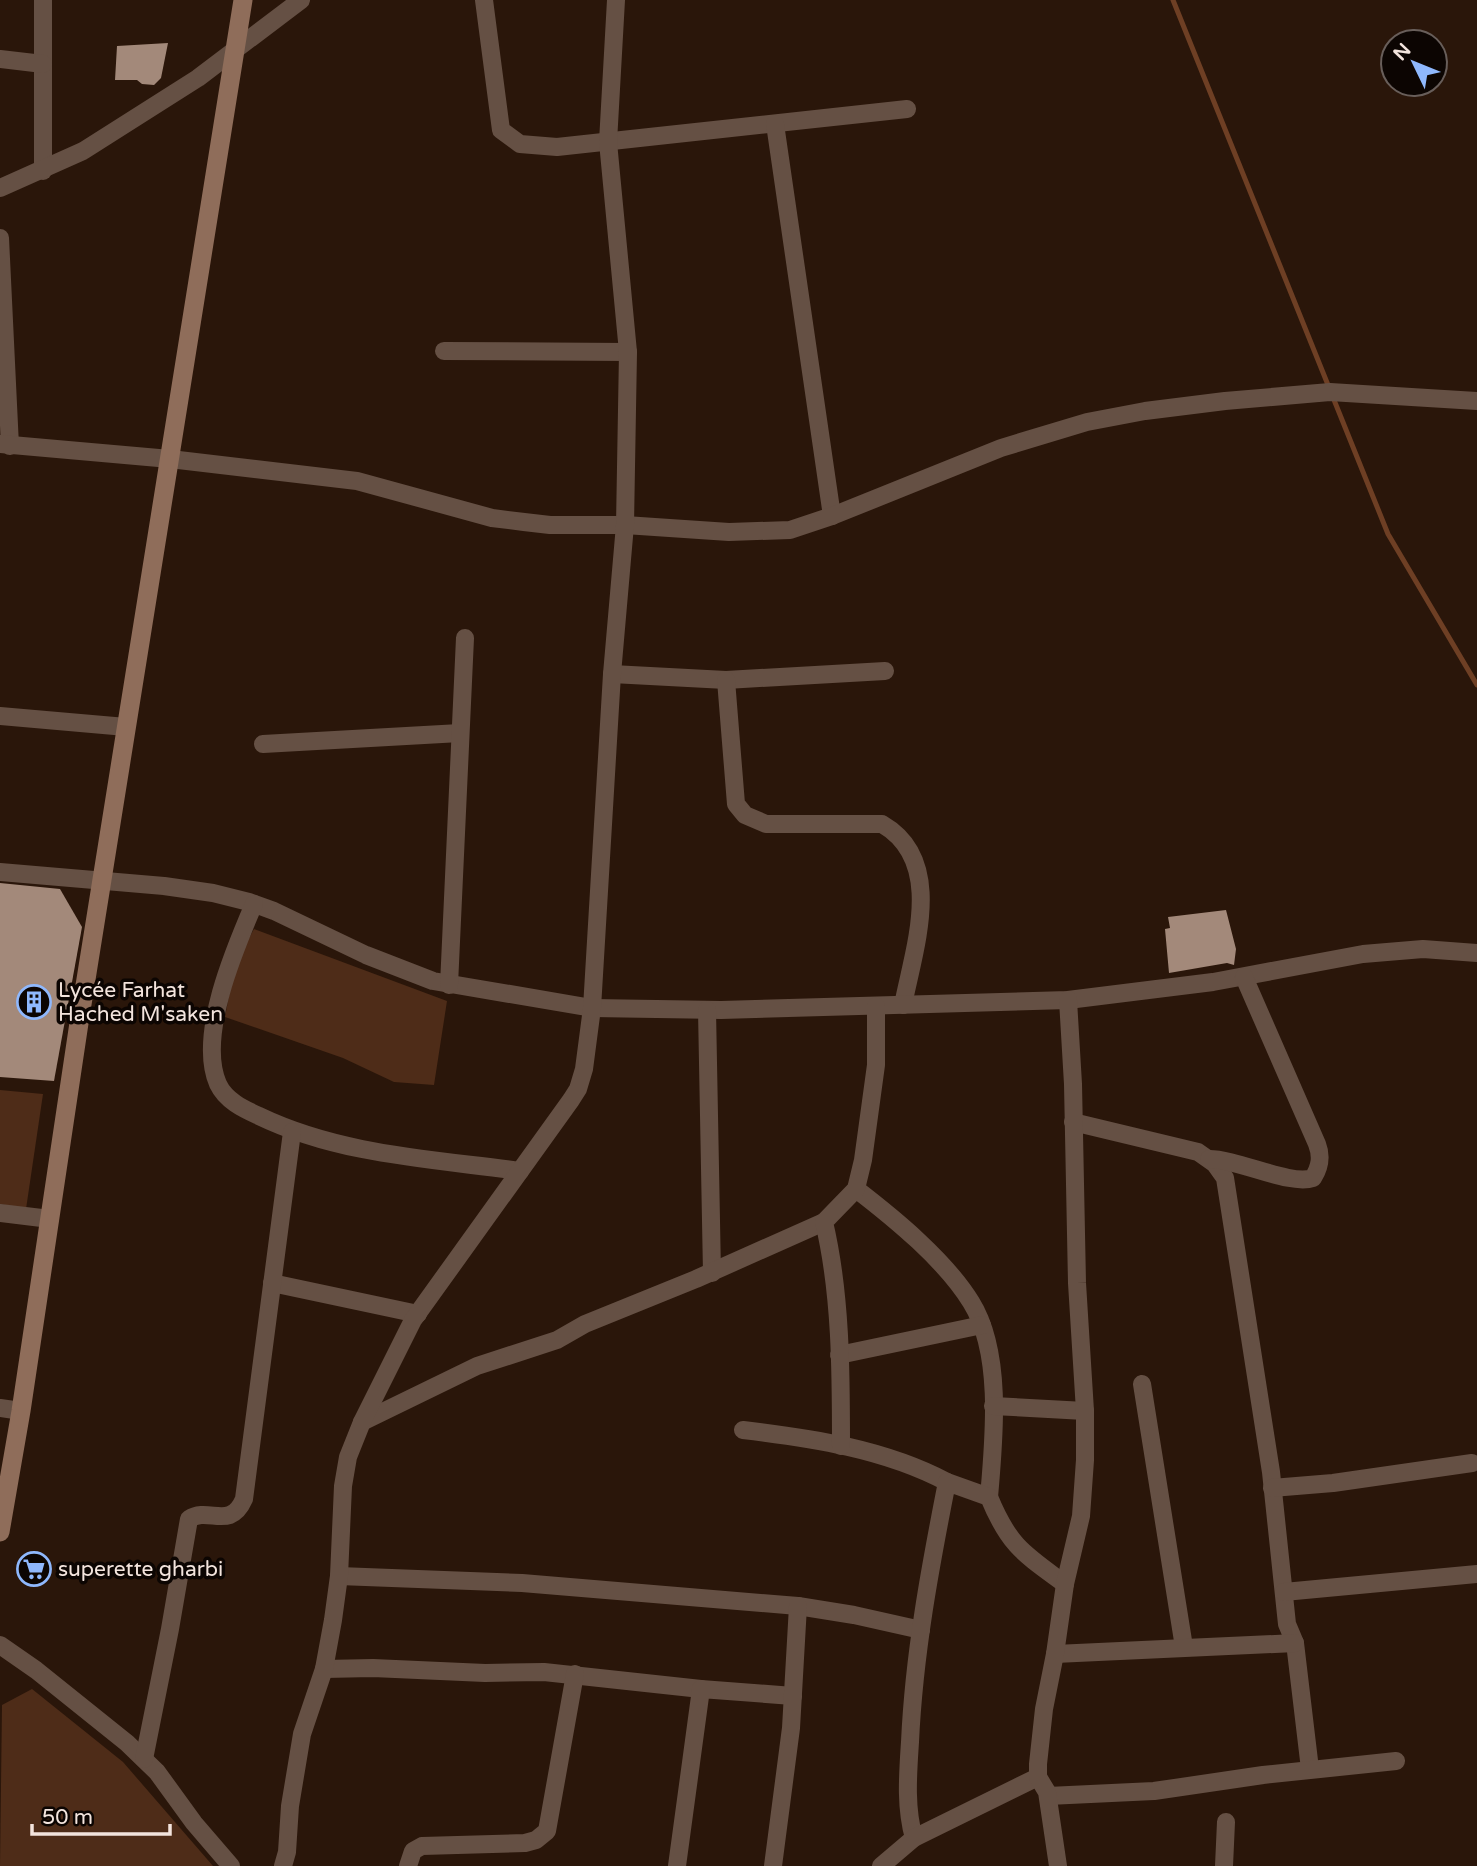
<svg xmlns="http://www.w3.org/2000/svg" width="1477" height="1866" font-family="'Varela Round',sans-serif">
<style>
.green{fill:#4e2c18}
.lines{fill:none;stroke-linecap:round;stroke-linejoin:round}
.stream{stroke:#6e3f24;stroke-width:5}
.building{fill:#a3897a}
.minor{stroke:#655044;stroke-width:18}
.secondary{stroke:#8f6d5a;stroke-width:19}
.labels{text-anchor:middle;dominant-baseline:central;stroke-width:7;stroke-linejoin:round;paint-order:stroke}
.poi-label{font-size:21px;fill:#f3e4dd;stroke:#0c0502;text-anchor:start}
</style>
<rect width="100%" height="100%" fill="#2a160a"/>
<g class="green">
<polygon points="254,929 447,1001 434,1085 394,1082 343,1058 225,1017 235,964"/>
<polygon points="0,1090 43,1094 26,1209 0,1204"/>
<polygon points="32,1689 123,1762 213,1866 0,1866 2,1705"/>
</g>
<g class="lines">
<polyline class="stream" points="1173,0 1388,534 1477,685"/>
</g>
<g class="building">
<polygon points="168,43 161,78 154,85 142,84 137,80 115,80 117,46"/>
<polygon points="0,883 60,889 82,927 54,1081 0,1077"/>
<polygon points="1226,910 1236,949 1234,965 1227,963 1169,973 1165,929 1170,928 1168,917"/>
</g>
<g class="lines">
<g class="minor">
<polyline points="43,0 43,171"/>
<polyline points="484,0 501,130 520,144 557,147 907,109"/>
<polyline points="0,59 43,64"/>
<polyline points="775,124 832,516"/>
<polyline points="0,188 83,151 198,78 301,0"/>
<polyline points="0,238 10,446"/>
<polyline points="444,351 628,352"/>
<polyline points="0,444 170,459 357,481 492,518 524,522 550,525 625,525 729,532 790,530 832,516 1001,448 1087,422 1145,411 1225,401 1330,392 1477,401"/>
<polyline points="612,674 726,680 885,671"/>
<path d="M726,680L736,804L745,815L766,824H882C946,861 914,948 903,1005"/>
<polyline points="0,716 126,727"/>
<polyline points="263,744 460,733"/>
<polyline points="0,872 164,886 213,893 249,902 274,911 366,955 433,981 592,1008 721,1010 1068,1000 1213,982 1363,954 1423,949 1477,953"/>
<path d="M254,904C235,948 197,1036 218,1084C226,1101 244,1109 259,1116C340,1155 432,1159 520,1171"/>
<polyline points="449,985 465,638"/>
<polyline points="707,1010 712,1273"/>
<polyline points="1073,1122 1198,1152 1215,1164 1225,1178 1271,1472 1287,1624 1295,1643 1310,1769"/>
<path d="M1209,1159C1238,1159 1290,1186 1313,1178C1320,1167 1322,1157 1317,1144L1244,977"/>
<path d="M856,1189C895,1219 945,1260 971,1302C1003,1353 994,1439 989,1497"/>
<polyline points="0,1213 50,1219"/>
<polyline points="272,1283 418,1314"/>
<polyline points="839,1355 982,1325"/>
<polyline points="1142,1384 1184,1647"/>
<polyline points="993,1406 1085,1411"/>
<polyline points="0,1408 21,1411"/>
<polyline points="362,1422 477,1366 557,1340 585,1324 696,1279 824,1222"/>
<path d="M743,1430C811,1438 885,1449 947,1482"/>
<path d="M841,1446C841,1372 841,1294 824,1222L856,1189L863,1160L876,1065V1006"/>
<polyline points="1272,1488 1333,1483 1472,1463"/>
<polyline points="339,1576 522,1583 798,1606 854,1615 921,1630"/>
<polyline points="1284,1592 1477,1574"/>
<polyline points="0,1645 36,1670 127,1743 157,1772 194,1823 231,1866"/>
<polyline points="1055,1654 1295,1643"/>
<polyline points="324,1669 373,1668 485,1673 544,1672 701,1689"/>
<path d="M144,1759L170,1629L189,1519C209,1506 230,1531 244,1499L292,1132"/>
<polyline points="1048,1796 1154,1791 1263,1775 1396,1761"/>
<path d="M914,1838C905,1807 908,1773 910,1742C914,1654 930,1568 947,1482L989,1497C1009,1546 1024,1554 1065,1584"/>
<polyline points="283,1866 287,1852 290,1806 302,1734 324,1669 333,1620 339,1576 343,1486 348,1457 362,1422 413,1320 571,1100 578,1089 584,1069 592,1008 612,674 625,525 628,352 608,142 616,0"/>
<polyline points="408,1866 413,1851 422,1846 525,1843 536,1840 547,1831 575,1674"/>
<polyline points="677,1866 701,1689 793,1696"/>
<polyline points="773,1866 791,1728 798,1606"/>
<polyline points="881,1866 914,1838 1038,1777"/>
<polyline points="1058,1866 1047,1792 1038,1777 1038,1764 1044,1709 1055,1654 1065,1584 1081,1516 1085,1460 1085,1411 1077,1283 1073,1084 1068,1000"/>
<polyline points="1224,1866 1226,1822"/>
</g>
<polyline class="secondary" points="0,1532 21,1411 79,1023 243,0"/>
</g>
<defs>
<g id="building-ring" transform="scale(1.75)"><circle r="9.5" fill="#0c0502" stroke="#8fb8fd" stroke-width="1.5"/><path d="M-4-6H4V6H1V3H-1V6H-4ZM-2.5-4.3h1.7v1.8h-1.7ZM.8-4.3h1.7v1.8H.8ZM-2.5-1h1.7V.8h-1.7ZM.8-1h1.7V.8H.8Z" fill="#8fb8fd"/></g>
<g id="supermarket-ring" transform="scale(1.75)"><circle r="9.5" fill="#0c0502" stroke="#8fb8fd" stroke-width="1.5"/><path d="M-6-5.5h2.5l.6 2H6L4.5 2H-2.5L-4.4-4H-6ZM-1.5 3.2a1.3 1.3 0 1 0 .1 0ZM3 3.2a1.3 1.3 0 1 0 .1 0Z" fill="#8fb8fd"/></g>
</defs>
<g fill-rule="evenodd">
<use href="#building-ring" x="34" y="1002"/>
<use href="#supermarket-ring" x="34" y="1569"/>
</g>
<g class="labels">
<g class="poi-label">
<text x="58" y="990">Lycée Farhat<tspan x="58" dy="24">Hached M'saken</tspan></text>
<text x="58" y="1569">superette gharbi</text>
</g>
</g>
<g transform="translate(1414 63) rotate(313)"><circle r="33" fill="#0c0502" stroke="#685e5a" stroke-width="2"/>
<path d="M0-5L12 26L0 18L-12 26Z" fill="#8fb8fd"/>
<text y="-10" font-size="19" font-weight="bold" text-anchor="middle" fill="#f3e4dd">N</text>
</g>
<path d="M32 1824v10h138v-10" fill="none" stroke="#f3e4dd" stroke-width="3.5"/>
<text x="42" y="1824" font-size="21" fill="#f3e4dd" stroke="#0c0502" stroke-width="5" paint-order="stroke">50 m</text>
</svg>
